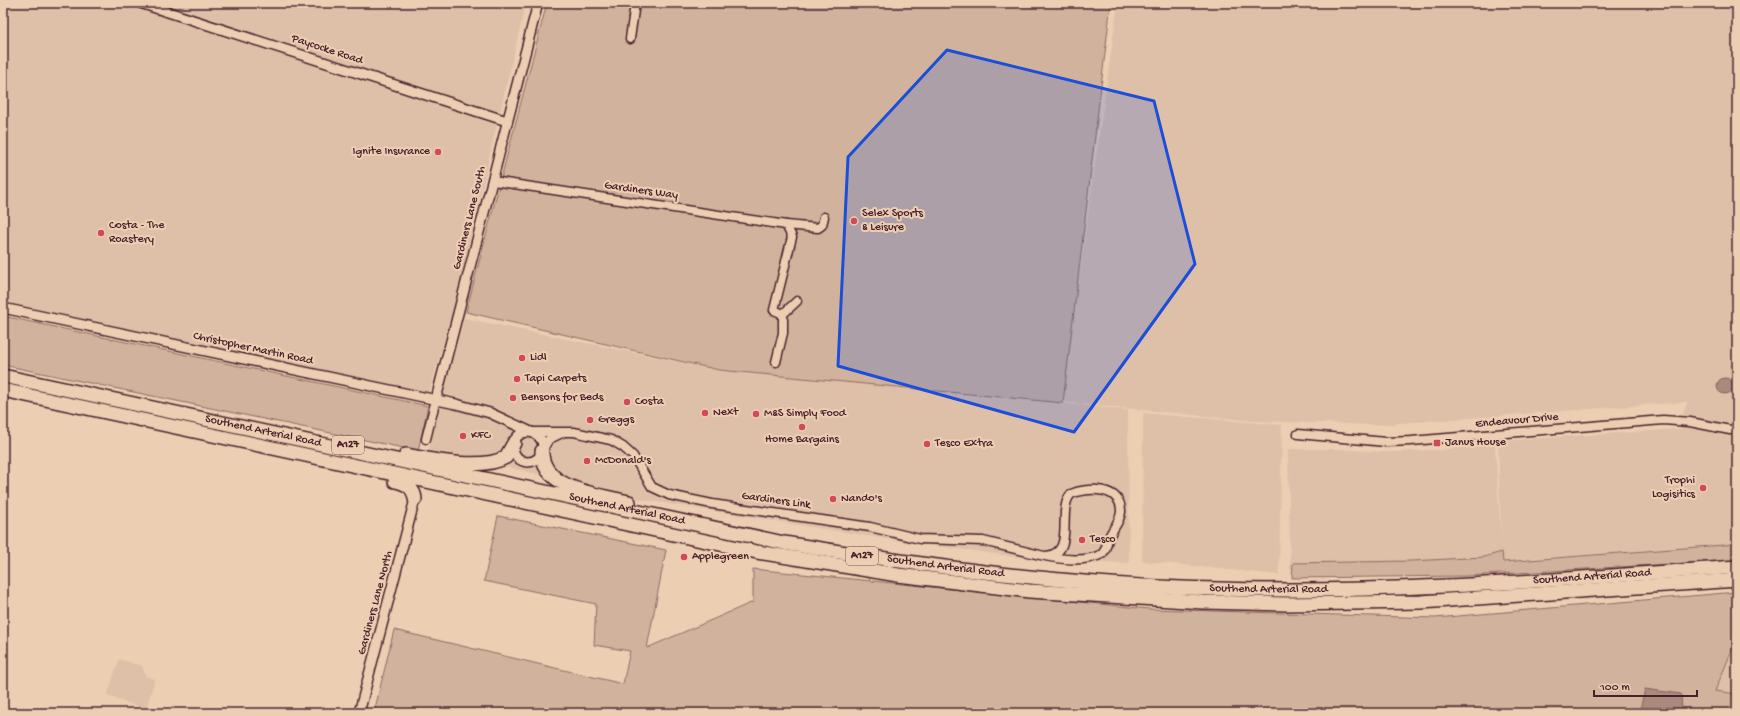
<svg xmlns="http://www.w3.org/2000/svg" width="1740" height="716" font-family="'Gochi Hand',sans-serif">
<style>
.built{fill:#dec0a8}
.green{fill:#d1b39d;stroke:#8e6964}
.water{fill:#ab897d;stroke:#845f5c}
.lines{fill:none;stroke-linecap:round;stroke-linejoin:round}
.minor-casing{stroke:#4a1f2b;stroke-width:11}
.tertiary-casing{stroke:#4a1f2b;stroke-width:12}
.trunk-casing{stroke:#4a1f2b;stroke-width:16}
.minor{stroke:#eccfb3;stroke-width:8}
.tertiary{stroke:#eccfb3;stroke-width:9}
.trunk{stroke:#eccfb3;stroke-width:13}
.marked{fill:#1d4ed8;fill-opacity:0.2;stroke:#1d4ed8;stroke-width:3;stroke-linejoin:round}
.poi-dot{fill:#d1495b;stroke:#eccfb3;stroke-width:1.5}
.labels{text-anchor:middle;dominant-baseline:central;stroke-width:4;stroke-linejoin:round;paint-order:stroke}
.shield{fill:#eccfb3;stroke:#7b5454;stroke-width:1}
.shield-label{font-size:11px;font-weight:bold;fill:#4a1f2b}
.street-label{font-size:12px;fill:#4a1f2b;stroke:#eccfb3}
.poi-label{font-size:12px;fill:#4a1f2b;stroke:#eccfb3;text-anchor:start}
</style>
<rect width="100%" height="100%" fill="#eccfb3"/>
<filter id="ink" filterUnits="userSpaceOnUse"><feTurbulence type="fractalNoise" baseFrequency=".025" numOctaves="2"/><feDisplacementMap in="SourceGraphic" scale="8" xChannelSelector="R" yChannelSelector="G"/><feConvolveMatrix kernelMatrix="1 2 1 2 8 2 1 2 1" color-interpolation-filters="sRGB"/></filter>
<g filter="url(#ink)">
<g class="built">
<polygon points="3,3 526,3 452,314 429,393 3,302"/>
<polygon points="1118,3 1737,3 1737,544 1409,568 1290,569 1288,449 1338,449 1386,452 1437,450 1495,445 1501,537 1498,441 1679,429 1687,402 1374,425 1254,421 1061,402"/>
<polygon points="464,318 719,370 1128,410 1129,563 1039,560 905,542 638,499 487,462 428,452"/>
<polygon points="1143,413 1282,425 1279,575 1142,561"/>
<polygon points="1737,638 1737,694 1715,691"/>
<polygon points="119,659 142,666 146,676 155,679 146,709 107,696"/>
</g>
<g class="green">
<polygon points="547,3 1111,3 1063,403 719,370 466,312"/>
<polygon points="3,316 428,406 418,451 3,365"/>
<polygon points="498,516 666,550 647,648 753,602 753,569 1149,609 1435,618 1737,592 1737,638 1715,691 1737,694 1737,713 374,713 394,630 623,684 630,651 594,645 596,604 484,581"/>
<polygon points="1737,544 1737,560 1466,576 1292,578 1293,563 1412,561 1484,557 1502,552 1503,562"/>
</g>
<g class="water">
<circle cx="1725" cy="386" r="8"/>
<polygon points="1645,689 1681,694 1682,713 1639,713"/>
</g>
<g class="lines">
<g class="minor-casing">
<g id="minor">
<polyline points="630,39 635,3"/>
<polyline points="493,181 786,225 792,237 774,310 783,314 797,301"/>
<polyline points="786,225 818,228 822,225 824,217"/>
<polyline points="776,362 783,333 783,314"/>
<path d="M531,432H574L611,440L623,447L633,456L652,487L669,495L712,504L870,527L920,539L983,541L1040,555C1058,559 1085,563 1102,554C1107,549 1106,543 1109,537C1113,528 1120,522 1121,512C1122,486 1087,487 1071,494C1056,510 1077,554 1046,556"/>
<polyline points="1298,434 1386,442 1411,441 1663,420 1690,422 1730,430 1737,429"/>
<polyline points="426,439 436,399"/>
<polyline points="542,451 549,439 562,433"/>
</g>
</g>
<g class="tertiary-casing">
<g id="tertiary">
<polyline points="140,3 507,121"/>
<polyline points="3,308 456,404 490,413 531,432"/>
<polyline points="436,399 538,3"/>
<circle cx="528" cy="447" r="15"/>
<polyline points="359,713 415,499"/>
</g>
</g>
<g class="trunk-casing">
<g id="trunk">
<path id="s1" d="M3,376L784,543C928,567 1073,586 1219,589C1392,594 1565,579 1737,567"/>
<polyline points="3,390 757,552 898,575 1029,591 1203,602 1286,604 1421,602 1737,580"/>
<path d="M542,451C541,490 601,495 629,502"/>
<path d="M406,455C432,460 483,471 506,457L514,443"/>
<path d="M395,481C405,483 414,487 415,499"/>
</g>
</g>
<use href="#minor" class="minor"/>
<use href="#tertiary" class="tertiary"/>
<use href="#trunk" class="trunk"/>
</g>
</g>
<path class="marked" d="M947,50L1154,101L1195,264L1074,432L838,366L848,157Z"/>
<g class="poi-dot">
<circle cx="438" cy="152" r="4"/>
<circle cx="854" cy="221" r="4"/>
<circle cx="101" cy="233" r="4"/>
<circle cx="522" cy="358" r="4"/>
<circle cx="517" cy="379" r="4"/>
<circle cx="513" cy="398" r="4"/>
<circle cx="627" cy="402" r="4"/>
<circle cx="705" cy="413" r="4"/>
<circle cx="756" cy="414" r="4"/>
<circle cx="590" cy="420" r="4"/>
<circle cx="802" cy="427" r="4"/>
<circle cx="463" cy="436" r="4"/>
<rect x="1433" y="439" width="8" height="8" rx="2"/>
<circle cx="927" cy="444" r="4"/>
<circle cx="587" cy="461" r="4"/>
<circle cx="1703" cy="488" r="4"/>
<circle cx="833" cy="499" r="4"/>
<circle cx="1082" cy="540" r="4"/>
<circle cx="684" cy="557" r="4"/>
</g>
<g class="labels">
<g class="shield">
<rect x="332" y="436" width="32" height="18" rx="3"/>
<rect x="846" y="547" width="32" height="18" rx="3"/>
</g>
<g class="shield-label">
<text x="348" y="445">A127</text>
<text x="862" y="556">A127</text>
</g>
<g class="street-label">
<text transform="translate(327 50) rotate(18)">Paycocke Road</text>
<text transform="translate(641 191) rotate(8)">Gardiners Way</text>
<text transform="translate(470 218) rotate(-76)">Gardiners Lane South</text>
<text transform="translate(253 349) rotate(12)">Christopher Martin Road</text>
<text transform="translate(1517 421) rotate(-5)">Endeavour Drive</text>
<text stroke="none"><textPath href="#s1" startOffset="266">Southend Arterial Road</textPath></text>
<text transform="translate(776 501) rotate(8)">Gardiners Link</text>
<text stroke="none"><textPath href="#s1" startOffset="638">Southend Arterial Road</textPath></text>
<text stroke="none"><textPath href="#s1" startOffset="962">Southend Arterial Road</textPath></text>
<text stroke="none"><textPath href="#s1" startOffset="1610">Southend Arterial Road</textPath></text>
<text stroke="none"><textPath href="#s1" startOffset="1286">Southend Arterial Road</textPath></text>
<text transform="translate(376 603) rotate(-75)">Gardiners Lane North</text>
</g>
<g class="poi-label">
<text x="430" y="152" text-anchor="end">Ignite Insurance</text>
<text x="862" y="214">Selex Sports<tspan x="862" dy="14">&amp; Leisure</tspan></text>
<text x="109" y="226">Costa - The<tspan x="109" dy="14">Roastery</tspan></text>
<text x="530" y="358">Lidl</text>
<text x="525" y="379">Tapi Carpets</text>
<text x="521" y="398">Bensons for Beds</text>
<text x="635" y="402">Costa</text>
<text x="713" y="413">Next</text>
<text x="764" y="414">M&amp;S Simply Food</text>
<text x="598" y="420">Greggs</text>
<text x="471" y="436">KFC</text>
<text x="802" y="440" text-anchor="middle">Home Bargains</text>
<text x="1445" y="443">Janus House</text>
<text x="935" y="444">Tesco Extra</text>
<text x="595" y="461">McDonald's</text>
<text x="1695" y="481" text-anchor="end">Trophi<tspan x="1695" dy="14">Logisitics</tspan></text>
<text x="841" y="499">Nando's</text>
<text x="1090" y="540">Tesco</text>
<text x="692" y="557">Applegreen</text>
</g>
</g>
<rect width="1740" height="716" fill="none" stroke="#eccfb3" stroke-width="16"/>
<rect x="8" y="8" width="1724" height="700" fill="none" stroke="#4a1f2b" stroke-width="1.5" filter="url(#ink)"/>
<path d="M1594 690v6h103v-6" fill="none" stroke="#4a1f2b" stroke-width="2"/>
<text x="1600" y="690" font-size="12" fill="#4a1f2b" stroke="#eccfb3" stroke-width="3" paint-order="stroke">100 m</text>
</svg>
